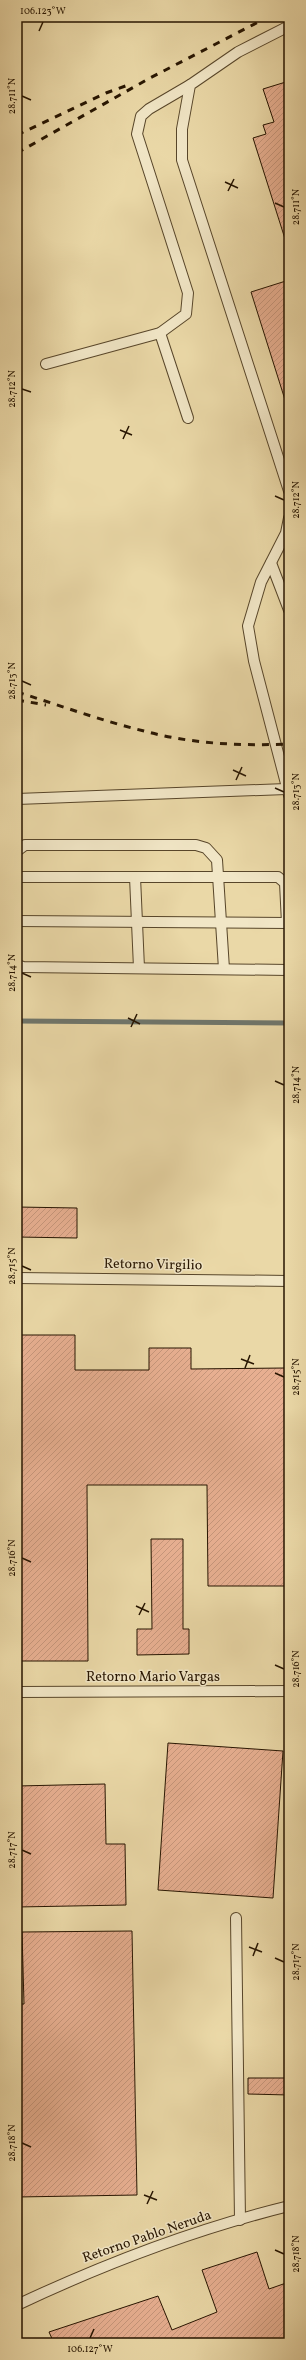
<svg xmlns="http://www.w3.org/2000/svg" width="306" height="2360" font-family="Vollkorn,serif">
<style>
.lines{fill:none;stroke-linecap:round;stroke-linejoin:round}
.stream{stroke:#6f766c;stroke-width:5}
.building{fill:url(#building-hatch);stroke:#271501}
.lane-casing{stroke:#58462a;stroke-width:12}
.lane{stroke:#f1e6c6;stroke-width:10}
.rail{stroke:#271501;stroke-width:3;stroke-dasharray:7 7;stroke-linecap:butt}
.ticks{fill:none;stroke:#271501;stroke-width:1.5}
.labels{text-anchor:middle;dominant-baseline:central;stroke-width:3;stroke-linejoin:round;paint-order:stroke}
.street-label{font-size:14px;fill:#271501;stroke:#f1e6c6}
.neatline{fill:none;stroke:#271501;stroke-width:1.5}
.ticks-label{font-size:10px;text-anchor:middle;fill:#271501}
</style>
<defs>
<pattern id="building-hatch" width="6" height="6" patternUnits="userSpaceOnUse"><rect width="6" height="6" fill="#e7af91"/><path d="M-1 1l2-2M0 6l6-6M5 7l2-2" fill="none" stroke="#c6967b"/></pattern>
</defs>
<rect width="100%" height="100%" fill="#ead8a7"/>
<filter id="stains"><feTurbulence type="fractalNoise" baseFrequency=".005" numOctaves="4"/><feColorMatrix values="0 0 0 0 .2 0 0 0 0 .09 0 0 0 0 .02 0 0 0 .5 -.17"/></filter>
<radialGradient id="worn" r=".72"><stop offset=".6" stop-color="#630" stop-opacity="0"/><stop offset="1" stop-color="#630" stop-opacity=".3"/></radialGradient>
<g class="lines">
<polyline class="stream" points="17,1021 289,1023"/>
</g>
<g class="building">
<polygon points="289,81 289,241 286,242 253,138 266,134 263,125 274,122 263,89"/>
<polygon points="289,280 289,402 286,403 251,292"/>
<polygon points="17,1207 77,1208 77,1238 17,1237"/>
<polygon points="17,1335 75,1335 75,1370 149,1370 149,1348 191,1348 191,1369 285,1368 285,1383 289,1383 289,1586 208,1586 207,1485 87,1485 88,1661 17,1661"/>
<polygon points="151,1539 183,1539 183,1629 189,1629 189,1654 137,1655 137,1629 152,1629"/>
<polygon points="168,1743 283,1751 273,1898 158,1890"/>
<polygon points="105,1784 106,1844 125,1844 126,1905 17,1907 17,1786"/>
<polygon points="132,1931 137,2195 17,2197 17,2004 24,2004 22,1932"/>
<polygon points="248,2078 289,2078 289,2095 248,2094"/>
<polygon points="257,2252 269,2289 289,2282 289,2343 54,2343 49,2332 158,2296 172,2330 217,2312 202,2270"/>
</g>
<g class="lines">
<g class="lane-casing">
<g id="lane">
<polyline points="289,26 238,52 190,85 182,129 182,160 289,491"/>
<polyline points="160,333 188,418"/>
<polyline points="46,364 160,333 186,314 188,293 137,134 141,116 149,109 190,85"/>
<polyline points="289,518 286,533 261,582 248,626 254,661 289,795"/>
<polyline points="271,563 289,610"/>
<polyline points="17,799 286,789"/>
<polyline points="17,851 25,845 196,845 206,848 217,860 224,969"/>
<polyline points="17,877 278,877 285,883 287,923"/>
<polyline points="135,877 139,968"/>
<polyline points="17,921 289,923"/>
<polyline points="17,965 23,967 289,970"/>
<polyline points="17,1278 289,1281"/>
<polyline points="17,1692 289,1691"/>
<polyline points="236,1918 240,2220"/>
<path d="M17,2305C104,2264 195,2229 289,2206"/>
</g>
</g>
<use href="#lane" class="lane"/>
<g class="rail">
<polyline points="17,135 106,93 131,84"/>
<polyline points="17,153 150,78 268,17"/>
<path d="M17,692C59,705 102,721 144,731C192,744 240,746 289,744"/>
<polyline points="17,700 46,705"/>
</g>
</g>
<path class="ticks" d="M39,31L43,22M22,96L31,100M225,182L238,188M228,191L234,179M275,203L284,207M22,389L31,392M120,430L132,435M123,439L129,426M275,496L284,500M22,681L31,685M233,770L246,776M236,780L242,767M275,788L284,792M22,973L31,977M128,1018L140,1024M131,1027L137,1014M275,1081L284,1085M22,1266L31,1270M241,1359L254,1364M245,1368L250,1355M275,1373L284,1377M22,1558L31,1562M136,1606L149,1612M139,1615L145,1603M275,1665L284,1669M22,1850L31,1854M249,1947L262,1952M253,1956L258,1943M275,1958L284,1962M22,2143L31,2147M144,2195L157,2200M147,2204L153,2191M275,2250L284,2254M90,2338L94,2329"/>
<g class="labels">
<g class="street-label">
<text transform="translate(153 1265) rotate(1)">Retorno Virgilio</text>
<text x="153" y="1677">Retorno Mario Vargas</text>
<text transform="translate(147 2237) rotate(-19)">Retorno Pablo Neruda</text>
</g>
</g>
<rect width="306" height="2360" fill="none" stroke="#ead8a7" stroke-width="44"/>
<rect x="22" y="22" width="262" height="2316" class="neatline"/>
<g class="ticks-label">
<text x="43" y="14">106.123°W</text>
<text transform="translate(11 96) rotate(-90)" y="4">28.711°N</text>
<text transform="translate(295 207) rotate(-90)" y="4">28.711°N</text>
<text transform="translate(11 389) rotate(-90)" y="4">28.712°N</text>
<text transform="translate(295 500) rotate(-90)" y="4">28.712°N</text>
<text transform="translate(11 681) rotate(-90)" y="4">28.713°N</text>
<text transform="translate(295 792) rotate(-90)" y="4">28.713°N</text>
<text transform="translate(11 973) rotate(-90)" y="4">28.714°N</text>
<text transform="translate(295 1085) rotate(-90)" y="4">28.714°N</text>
<text transform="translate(11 1266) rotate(-90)" y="4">28.715°N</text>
<text transform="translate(295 1377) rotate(-90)" y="4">28.715°N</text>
<text transform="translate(11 1558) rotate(-90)" y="4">28.716°N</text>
<text transform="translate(295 1669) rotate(-90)" y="4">28.716°N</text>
<text transform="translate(11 1850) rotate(-90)" y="4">28.717°N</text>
<text transform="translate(295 1962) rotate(-90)" y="4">28.717°N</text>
<text transform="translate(11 2143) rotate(-90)" y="4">28.718°N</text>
<text transform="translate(295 2254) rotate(-90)" y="4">28.718°N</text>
<text x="90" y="2352">106.127°W</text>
</g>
<rect width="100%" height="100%" filter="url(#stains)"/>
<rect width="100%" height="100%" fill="url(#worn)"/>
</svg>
